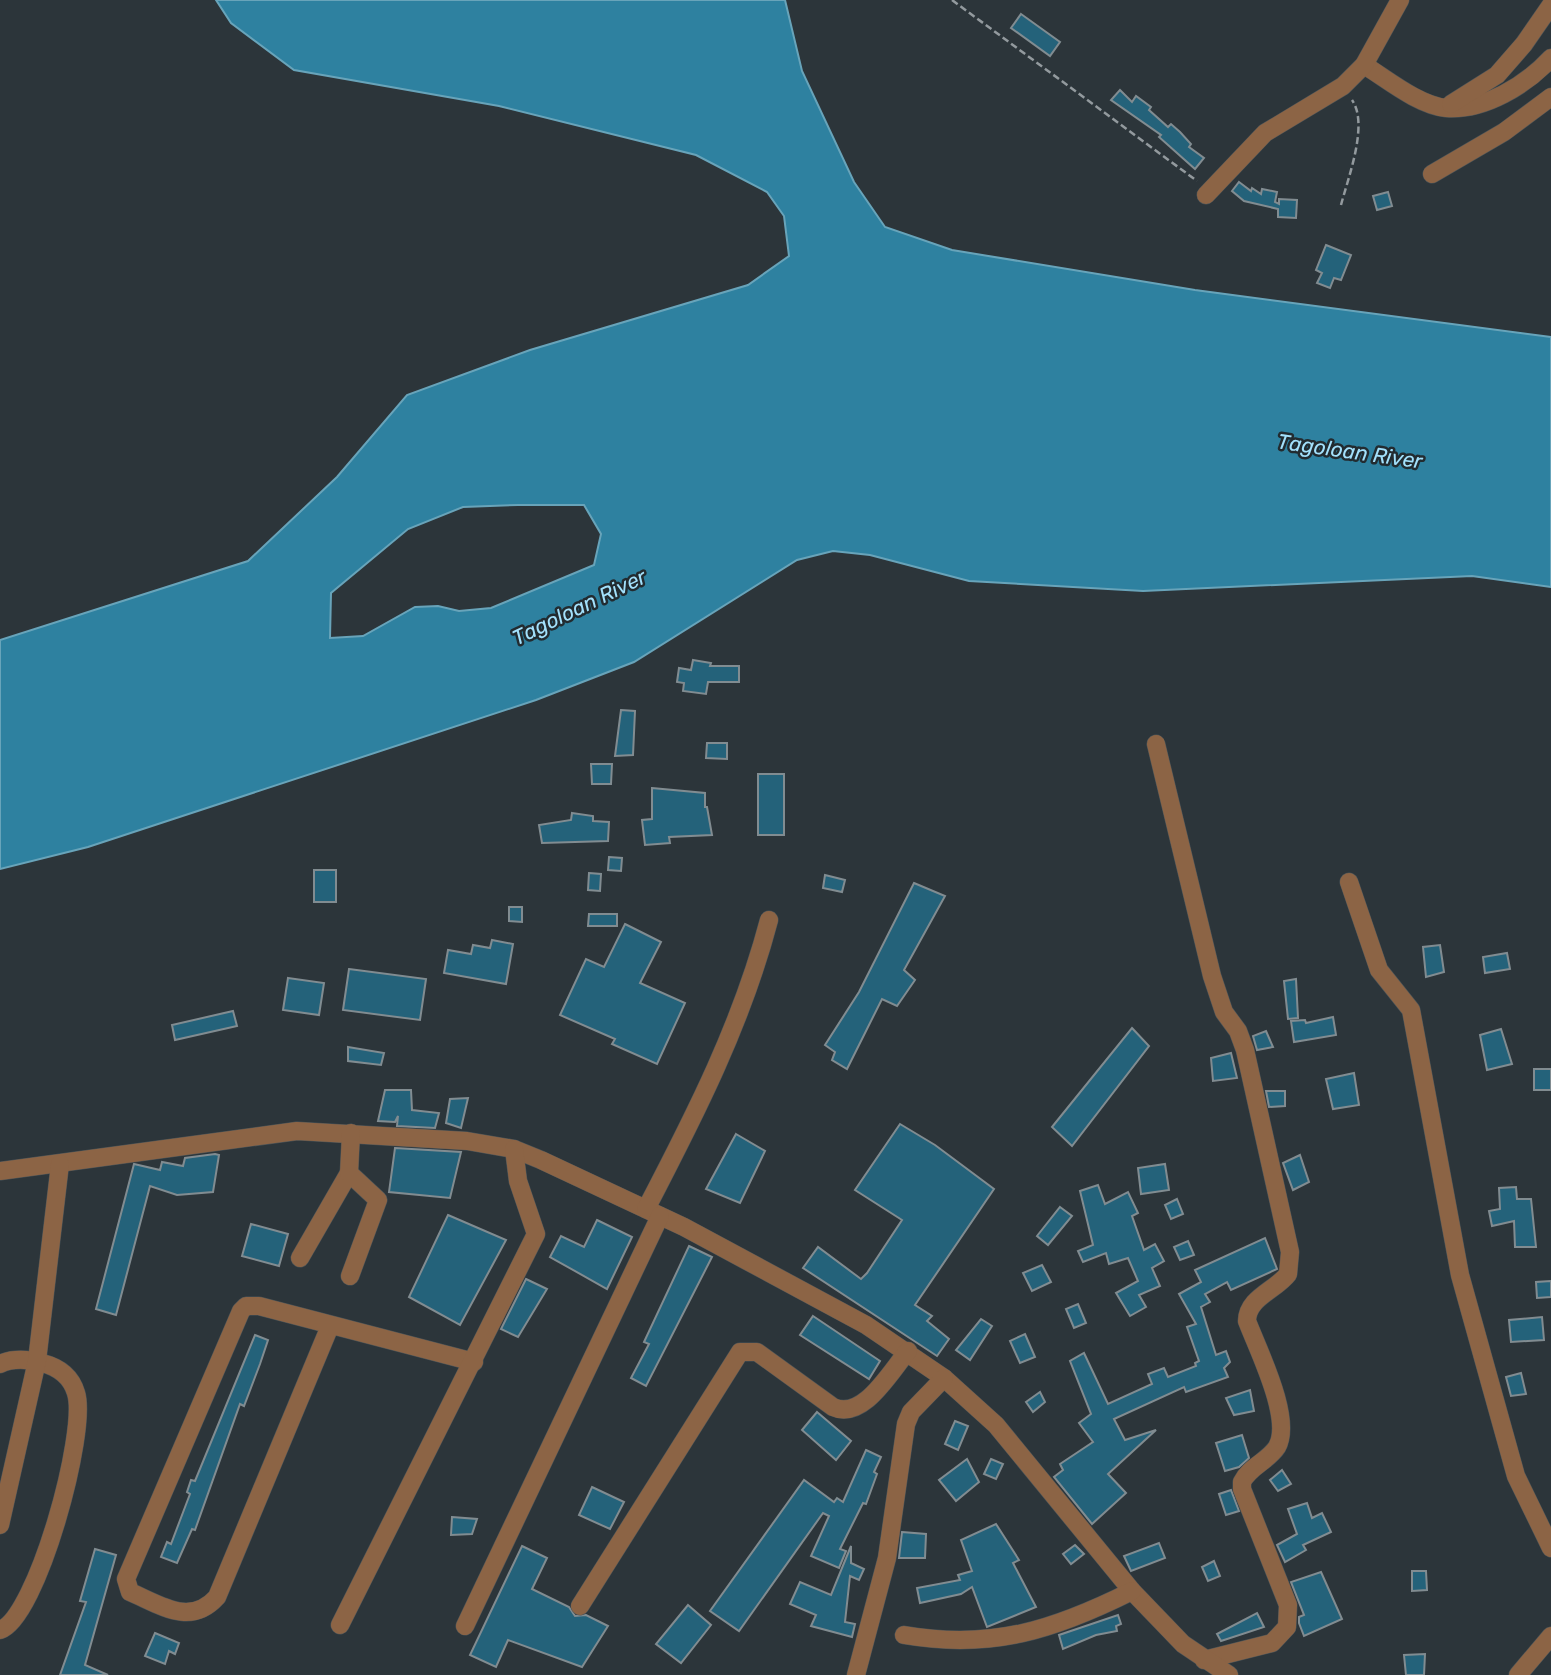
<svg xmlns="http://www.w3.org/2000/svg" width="1551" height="1675" font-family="Rubik,sans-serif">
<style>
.water{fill:#2e81a0;stroke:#68a4ba;stroke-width:2;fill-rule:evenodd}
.building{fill:#24627a;stroke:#818c91;stroke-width:2}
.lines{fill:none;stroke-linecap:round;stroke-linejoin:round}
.minor-casing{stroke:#4b5458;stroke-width:19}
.path{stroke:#939a9e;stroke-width:2.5;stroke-dasharray:7 3.5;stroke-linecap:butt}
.minor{stroke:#8c6445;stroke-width:18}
.labels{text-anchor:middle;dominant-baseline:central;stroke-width:5;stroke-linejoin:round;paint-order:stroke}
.water-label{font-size:21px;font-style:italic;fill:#a3e1fc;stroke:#222b30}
</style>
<rect width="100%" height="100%" fill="#2c353a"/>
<path class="water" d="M216,0H785L802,71L854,182L885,227L952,250L1195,290L1551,337V587L1472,576L1143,591L969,581L870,555L833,551L797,560L634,662L536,700L88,847L0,869V640L248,561L337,477L407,395L530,350L748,285L789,256L784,216L767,192L696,155L499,106L294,70L231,23ZM518,505H584L601,534L594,565L491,608L459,611L438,606L415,607L363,636L330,638L331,593L408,529L463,507Z"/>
<g class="building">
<polygon points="1021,14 1060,42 1050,56 1011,28"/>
<polygon points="1120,90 1132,102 1136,96 1151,107 1149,110 1168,127 1171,124 1180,132 1191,144 1189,147 1204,158 1195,169 1159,137 1161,135 1111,100"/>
<polygon points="1239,182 1251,191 1252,188 1261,194 1262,189 1277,192 1275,202 1279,204 1279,199 1297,200 1296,218 1278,217 1278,209 1244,201 1232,191"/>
<polygon points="1388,192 1392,206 1377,210 1373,196"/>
<polygon points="1326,245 1351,255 1341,280 1334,278 1330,288 1317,283 1322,273 1316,270"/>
<polygon points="693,660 711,663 710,666 739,666 739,682 708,682 706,694 683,691 684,683 677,682 679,668 691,670"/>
<polygon points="621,710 635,711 633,755 615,756"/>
<polygon points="707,743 727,743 727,759 706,758"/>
<polygon points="591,764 612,764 611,784 592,784"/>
<rect x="758" y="774" width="26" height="61"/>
<polygon points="652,788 705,793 705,807 707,807 712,835 669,837 670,843 645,845 642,820 652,819"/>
<polygon points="572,813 593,816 593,821 609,822 608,841 542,843 539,825 571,820"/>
<polygon points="609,857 622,858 621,871 608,870"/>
<rect x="314" y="870" width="22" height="32"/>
<polygon points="589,873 601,874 600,891 588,890"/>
<polygon points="825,875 845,880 842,892 823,888"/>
<polygon points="914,883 945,896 904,970 915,980 897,1006 882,999 847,1069 832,1060 835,1052 825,1045 859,992"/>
<polygon points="509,907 522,907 522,922 509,921"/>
<polygon points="589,914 617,914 617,926 588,926"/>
<polygon points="625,924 661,942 640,983 685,1003 657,1064 612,1044 615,1039 560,1015 586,959 604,967"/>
<polygon points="492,940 513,944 506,984 444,973 448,950 471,954 473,945 490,948"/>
<polygon points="1440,945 1444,972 1426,977 1423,947"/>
<polygon points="1507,953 1510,969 1485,973 1483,957"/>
<polygon points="349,969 426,979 420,1020 343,1010"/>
<polygon points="288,978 324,983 319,1015 283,1010"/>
<polygon points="1296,979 1298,1018 1288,1019 1284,981"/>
<polygon points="233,1011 237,1026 175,1040 172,1025"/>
<polygon points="1333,1017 1336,1035 1294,1042 1291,1021 1305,1020 1306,1023"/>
<polygon points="1132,1028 1149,1046 1072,1146 1052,1127"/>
<polygon points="1501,1029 1512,1064 1487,1070 1480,1035"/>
<polygon points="1266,1031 1273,1047 1257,1050 1253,1036"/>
<polygon points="348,1047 384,1053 381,1065 348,1061"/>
<polygon points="1231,1053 1237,1078 1213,1081 1211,1058"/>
<rect x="1534" y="1069" width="17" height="21"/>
<polygon points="1354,1073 1359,1105 1333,1109 1326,1079"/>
<polygon points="385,1090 411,1090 412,1110 439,1113 435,1128 397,1126 398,1116 395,1122 378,1121"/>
<polygon points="1266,1091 1285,1091 1285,1106 1269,1107"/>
<polygon points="468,1098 461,1128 446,1123 450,1099"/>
<polygon points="900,1124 935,1145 994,1189 915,1305 932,1316 927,1321 949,1339 937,1356 803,1268 818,1247 861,1279 867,1273 902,1220 855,1190"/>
<polygon points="736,1134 765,1151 740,1203 706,1189"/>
<polygon points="395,1148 461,1152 450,1198 389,1192"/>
<polygon points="215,1154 219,1155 213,1192 177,1195 150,1186 116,1315 96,1309 134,1164 160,1170 162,1162 183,1166 185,1158"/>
<polygon points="1300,1155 1309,1182 1293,1190 1283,1163"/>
<polygon points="1165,1164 1169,1190 1141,1194 1138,1168"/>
<polygon points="1098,1185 1105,1204 1128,1192 1138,1213 1132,1216 1144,1250 1155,1244 1164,1261 1152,1268 1160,1286 1139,1295 1146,1307 1130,1316 1116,1293 1138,1281 1128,1258 1109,1264 1106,1253 1083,1262 1078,1251 1093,1245 1080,1191"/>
<polygon points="1516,1187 1517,1199 1531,1199 1536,1247 1515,1247 1514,1221 1492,1226 1489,1211 1500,1209 1499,1188"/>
<polygon points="1177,1199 1183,1214 1171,1219 1165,1205"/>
<polygon points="1060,1207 1072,1216 1048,1245 1037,1236"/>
<polygon points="448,1215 506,1240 460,1325 409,1297"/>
<polygon points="597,1220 632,1237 607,1289 550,1257 561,1236 584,1247"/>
<polygon points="251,1224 288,1234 279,1266 242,1256"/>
<polygon points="1265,1238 1277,1269 1231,1290 1227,1282 1205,1294 1210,1302 1201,1307 1216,1355 1226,1351 1230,1362 1224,1368 1228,1377 1186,1392 1184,1387 1114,1419 1125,1440 1156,1430 1108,1474 1126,1493 1092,1524 1054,1477 1063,1470 1060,1464 1093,1442 1079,1423 1091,1414 1070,1361 1084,1353 1108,1404 1152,1384 1148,1374 1164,1368 1168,1377 1196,1366 1195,1363 1199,1361 1187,1327 1196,1324 1179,1294 1201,1282 1195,1270"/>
<polygon points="1188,1241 1194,1255 1180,1260 1174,1247"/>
<polygon points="689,1246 712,1257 646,1386 631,1378 649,1344 644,1342"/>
<polygon points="1042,1265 1051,1282 1032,1291 1023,1273"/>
<polygon points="526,1279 547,1289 518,1337 501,1329"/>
<polygon points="1551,1281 1551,1297 1537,1298 1536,1282"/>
<polygon points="1078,1304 1086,1323 1074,1328 1066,1309"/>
<polygon points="813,1316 880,1361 869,1379 800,1335"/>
<polygon points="1542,1317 1544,1340 1511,1342 1509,1320"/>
<polygon points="981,1319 992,1326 970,1360 956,1350"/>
<polygon points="1025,1334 1035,1357 1020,1363 1010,1341"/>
<polygon points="255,1335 268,1340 260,1364 244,1406 240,1404 195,1530 192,1529 177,1563 161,1557 167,1542 171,1544 190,1494 187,1492 191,1480 195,1481"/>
<polygon points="1521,1373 1526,1394 1511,1396 1506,1377"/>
<polygon points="1250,1390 1254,1411 1234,1415 1226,1398"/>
<polygon points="1040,1392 1045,1402 1033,1412 1026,1402"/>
<polygon points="817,1412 851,1441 836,1460 802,1430"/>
<polygon points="955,1421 968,1426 958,1450 945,1444"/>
<polygon points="1242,1435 1249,1458 1239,1467 1225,1471 1216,1443"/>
<polygon points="866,1450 881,1457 874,1472 877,1474 866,1504 863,1503 840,1549 846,1551 839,1568 811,1556 829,1516 823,1513 739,1631 710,1611 804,1480 834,1502 837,1498 843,1502"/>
<polygon points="967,1459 979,1482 956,1501 939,1480"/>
<polygon points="991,1459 1003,1464 996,1479 984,1474"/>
<polygon points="1282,1470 1291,1484 1278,1491 1270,1480"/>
<polygon points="592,1487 624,1502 610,1529 579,1515"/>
<polygon points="1231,1490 1239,1511 1226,1515 1219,1494"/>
<polygon points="1307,1503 1312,1518 1322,1513 1331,1532 1303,1545 1306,1550 1285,1562 1277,1545 1297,1534 1288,1509"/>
<polygon points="452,1517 477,1519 472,1534 451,1535"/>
<polygon points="996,1524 1019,1560 1013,1563 1036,1607 987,1627 972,1587 961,1594 920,1603 917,1588 960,1580 958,1575 972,1571 961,1540"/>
<polygon points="902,1532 926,1534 925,1558 899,1558"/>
<polygon points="1159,1543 1165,1558 1131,1571 1124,1556"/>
<polygon points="1075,1545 1084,1554 1071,1564 1063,1554"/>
<polygon points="522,1546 547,1558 532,1589 569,1607 575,1616 586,1615 608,1626 582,1667 508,1640 496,1667 470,1655"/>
<polygon points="851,1546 851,1563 864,1569 859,1580 850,1576 845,1622 855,1624 852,1637 811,1626 816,1615 790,1604 800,1582 831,1595"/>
<polygon points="95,1549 116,1555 85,1665 108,1675 60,1675 86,1602 80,1601"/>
<polygon points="1214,1561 1220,1576 1208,1581 1202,1567"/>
<polygon points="1412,1571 1426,1571 1427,1590 1412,1591"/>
<polygon points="1321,1572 1342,1619 1304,1636 1299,1623 1299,1617 1304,1615 1291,1582"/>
<polygon points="688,1605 711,1625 681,1663 656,1644"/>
<polygon points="1257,1613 1264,1627 1221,1641 1217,1634"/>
<polygon points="1118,1615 1121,1624 1116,1626 1117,1631 1096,1635 1063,1649 1059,1635"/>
<polygon points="155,1633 179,1643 175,1654 169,1651 165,1664 145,1656"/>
<polygon points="1425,1654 1424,1675 1406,1675 1404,1655"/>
</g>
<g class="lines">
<g class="minor-casing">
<g id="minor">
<path d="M1364,65C1387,79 1418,105 1446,108C1484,111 1526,85 1551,58"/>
<polyline points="1451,104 1497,75 1524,44 1551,5"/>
<polyline points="1432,174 1504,132 1551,97"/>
<polyline points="1206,195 1265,133 1343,86 1364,65 1400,0"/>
<path d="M1156,744L1212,976L1224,1012L1238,1031L1245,1050L1290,1252L1288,1274C1276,1290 1247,1298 1247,1321C1258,1350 1293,1419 1277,1447C1268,1461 1249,1467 1242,1482V1489L1288,1605L1287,1627L1272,1643L1204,1660"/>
<polyline points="1349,882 1379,970 1411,1010 1460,1275 1516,1476 1551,1548"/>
<polyline points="0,1171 297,1131 467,1141 514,1149 541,1160 684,1227 866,1325 944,1378 996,1425 1132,1591 1183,1644 1229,1675"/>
<path d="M646,1209C695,1115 742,1023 769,920"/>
<polyline points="300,1258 349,1173"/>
<polyline points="350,1276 378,1200 349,1173 351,1133"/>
<path d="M330,1326L217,1597C190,1627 161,1605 130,1592L126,1579L241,1311L246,1306H259L474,1362"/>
<path d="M0,1364C12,1358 29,1359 42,1363C58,1367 71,1376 76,1393C88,1431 37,1618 0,1630"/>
<polyline points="0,1525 37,1361 60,1164"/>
<path d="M580,1606L740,1352H757L833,1407C863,1421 890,1372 908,1351"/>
<polyline points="340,1625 536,1234 518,1181 514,1149"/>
<polyline points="465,1626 660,1216"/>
<path d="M904,1635C992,1650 1054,1630 1132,1591"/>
<polyline points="856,1675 887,1558 906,1424 911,1412 944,1378"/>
<polyline points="1518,1675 1551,1636"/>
</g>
</g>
<g class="path">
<polyline points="952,0 1197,181"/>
<path d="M1341,205C1348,178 1369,124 1352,100"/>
</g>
<use href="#minor" class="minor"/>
</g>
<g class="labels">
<g class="water-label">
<text transform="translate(1350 451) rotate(8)">Tagoloan River</text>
<text transform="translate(579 607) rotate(-26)">Tagoloan River</text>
</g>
</g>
</svg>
